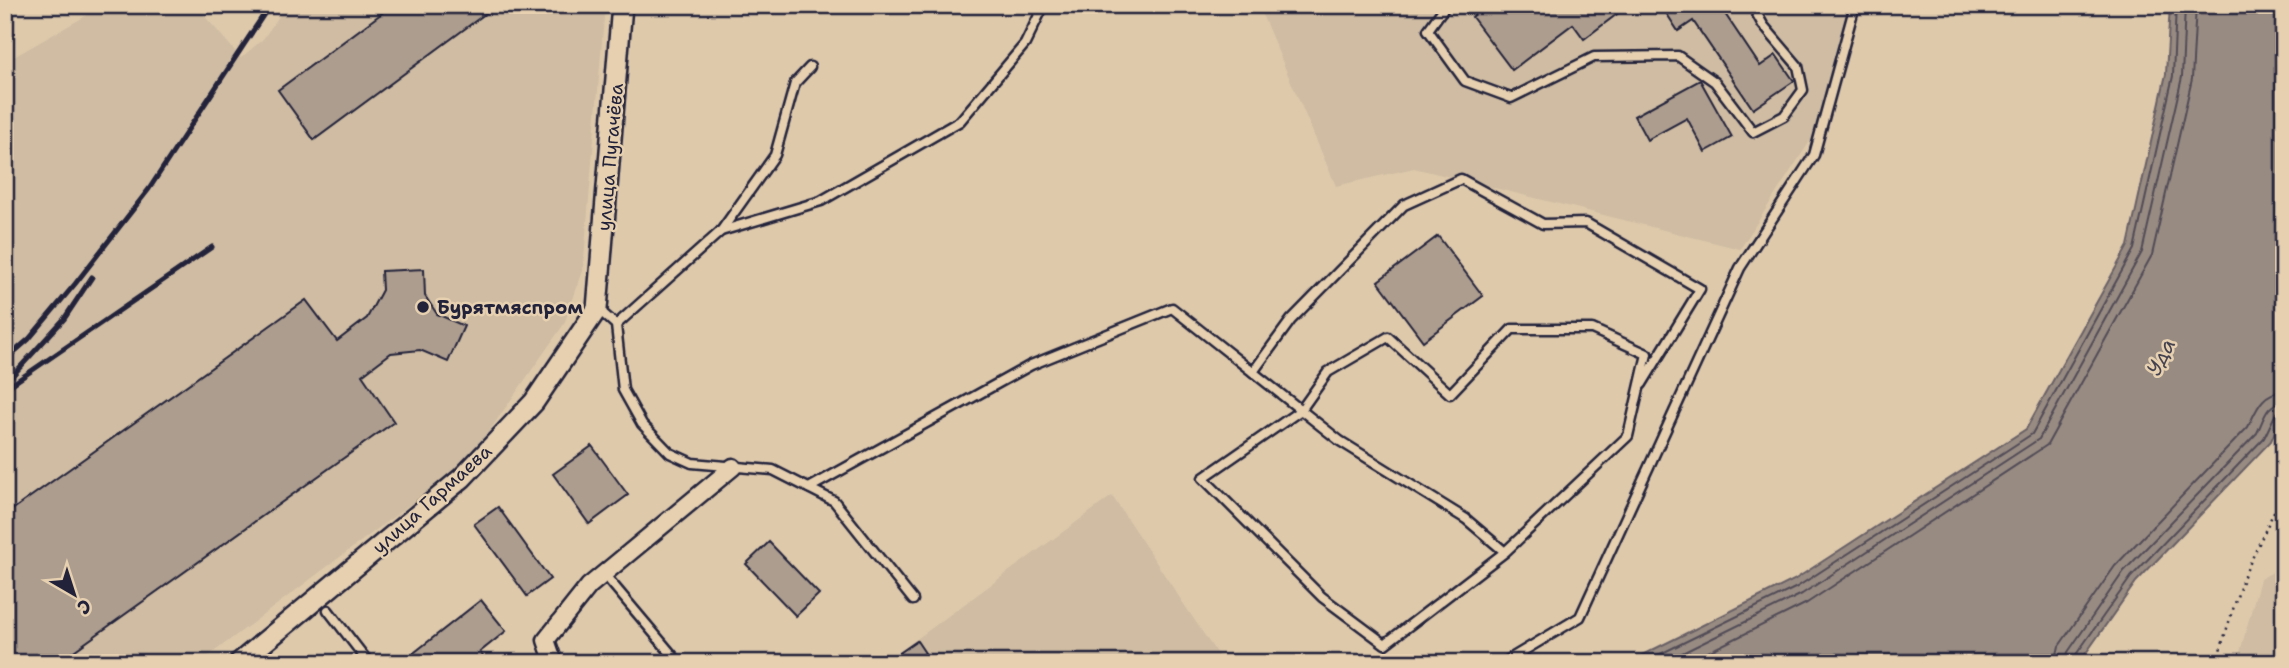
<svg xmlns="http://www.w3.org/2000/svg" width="2289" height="668" font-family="'Shantell Sans',sans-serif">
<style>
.built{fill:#cfbca2}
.water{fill:#988b82;stroke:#696166;stroke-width:2}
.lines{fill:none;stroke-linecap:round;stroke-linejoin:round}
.shore{stroke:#514c57;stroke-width:2}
.building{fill:#ad9d8e;stroke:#22223b;stroke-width:2}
.service-casing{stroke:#22223b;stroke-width:13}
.minor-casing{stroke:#22223b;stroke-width:21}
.tertiary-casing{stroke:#22223b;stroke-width:24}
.path{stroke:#22223b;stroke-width:2.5;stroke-dasharray:2 5;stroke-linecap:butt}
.service{stroke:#e6d0b0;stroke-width:8}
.minor{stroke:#e6d0b0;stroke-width:16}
.tertiary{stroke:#e6d0b0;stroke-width:19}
.rail{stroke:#22223b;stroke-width:5}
.poi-dot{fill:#22223b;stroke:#e6d0b0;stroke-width:2.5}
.labels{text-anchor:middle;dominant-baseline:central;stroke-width:5;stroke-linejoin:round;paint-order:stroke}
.street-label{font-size:19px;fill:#22223b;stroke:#e6d0b0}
.poi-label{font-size:19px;font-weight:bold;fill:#22223b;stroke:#e6d0b0;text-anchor:start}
.water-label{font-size:21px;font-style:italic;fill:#454250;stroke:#e6d0b0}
</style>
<rect width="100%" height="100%" fill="#dec9ab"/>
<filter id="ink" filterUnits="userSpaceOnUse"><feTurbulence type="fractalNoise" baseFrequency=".0143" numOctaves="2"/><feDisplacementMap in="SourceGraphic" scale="14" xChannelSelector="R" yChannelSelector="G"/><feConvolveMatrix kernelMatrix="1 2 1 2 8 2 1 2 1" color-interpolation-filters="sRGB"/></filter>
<g filter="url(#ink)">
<g class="built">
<polygon points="105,5 195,5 241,58 263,39 287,5 605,5 583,271 564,324 469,460 199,663 5,663 5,62"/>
<polygon points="1258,5 1848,5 1814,135 1740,249 1414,168 1336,186"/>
<polygon points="1112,496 1223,663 884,663"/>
<polygon points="2284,563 2284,663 2237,663 2260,579 2282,567"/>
</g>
<polygon class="water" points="2170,5 2284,5 2284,411 2271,441 2136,582 2079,663 1626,663 1794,580 2026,429 2128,246 2166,74"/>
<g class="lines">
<g class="shore">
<polyline points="1642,663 1797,587 2032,434 2134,249 2173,76 2176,5"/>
<polyline points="1662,663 1802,594 2039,439 2142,252 2182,77 2185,5"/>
<polyline points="1686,663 1807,603 2047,445 2152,255 2192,79 2196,5"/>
<path d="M2055,663L2059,646L2115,566L2248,427C2257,409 2261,393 2284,391"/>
<path d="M2065,663L2068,652L2124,571L2257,433C2264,419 2266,403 2284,402"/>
<polyline points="2074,663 2075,656 2131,577 2264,438 2276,413 2284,411"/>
</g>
</g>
<g class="building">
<polygon points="393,5 497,5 314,140 278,90"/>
<polygon points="1487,5 1629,5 1584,39 1573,24 1512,70 1472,17"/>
<polygon points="1661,5 1719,5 1760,66 1776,55 1794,81 1753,109 1693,21 1678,31"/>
<polygon points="1700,80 1732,137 1705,152 1687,118 1647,140 1634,116"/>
<polygon points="1438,236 1483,296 1423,341 1378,281"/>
<polygon points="424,269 425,296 437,314 464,326 448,362 420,350 391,353 362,375 394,422 57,663 5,663 5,515 306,300 337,341 367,318 382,290 381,271"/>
<polygon points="592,446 628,495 589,524 553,474"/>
<polygon points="498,507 550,579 527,596 474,524"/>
<polygon points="769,542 819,594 796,616 746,564"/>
<polygon points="481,600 506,631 480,652 488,663 401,663"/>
<polygon points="917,641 925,653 911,663 885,663"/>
</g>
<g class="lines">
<g class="service-casing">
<g id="service">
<polyline points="1446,5 1428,30 1465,81 1511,98 1594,57 1678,56 1715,82 1753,132 1784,116 1803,90 1798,66 1763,25 1752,5"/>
<polyline points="721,231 775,155 795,83 810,67"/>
<polyline points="598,309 616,325 623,390 642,424 670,453 692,463 773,470 834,501 913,600"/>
<polyline points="616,325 721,231 821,201 960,121 1025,44 1044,5"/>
<polyline points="1253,372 1291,320 1404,205 1461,179 1543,224 1586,223 1700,289 1642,384"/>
<polyline points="809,488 1031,365 1172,308 1340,441 1466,519 1505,552 1628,436 1647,354 1592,329 1512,329 1450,394 1388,337 1328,372 1301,410 1203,478 1322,597 1385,644 1505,552"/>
<polyline points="604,574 679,663"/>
<polyline points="328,610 369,663"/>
<polyline points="1503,663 1580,617 1740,268 1814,155 1855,5"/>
</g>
</g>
<g class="minor-casing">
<polyline id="minor" points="554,663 546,640 589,586 733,467"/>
</g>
<g class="tertiary-casing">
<polyline id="tertiary" points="239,663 462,478 534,402 597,309 622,5"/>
</g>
<polyline class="path" points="2216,663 2243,578 2284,490"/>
<use href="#service" class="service"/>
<use href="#minor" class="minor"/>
<use href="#tertiary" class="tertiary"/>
<g class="rail">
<polyline points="5,360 29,339 75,284 149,189 270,5"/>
<polyline points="13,375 64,319 92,277"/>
<polyline points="5,389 212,247"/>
</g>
</g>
</g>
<circle class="poi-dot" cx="423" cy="307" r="7"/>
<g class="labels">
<g class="street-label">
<text transform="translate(610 157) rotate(-85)">улица Пугачёва</text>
<text transform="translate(432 499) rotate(-42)">улица Гармаева</text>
</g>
<g class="poi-label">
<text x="437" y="307">Бурятмяспром</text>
</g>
<g class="water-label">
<text transform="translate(2161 357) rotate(-63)">Уда</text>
</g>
</g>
<rect width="2289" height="668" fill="none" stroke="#e6d0b0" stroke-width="28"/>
<rect x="14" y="14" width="2261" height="640" fill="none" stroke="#22223b" stroke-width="2.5" filter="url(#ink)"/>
<g transform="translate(74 594) rotate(141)" stroke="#e6d0b0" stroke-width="5" paint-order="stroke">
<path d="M0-5L12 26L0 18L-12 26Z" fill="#22223b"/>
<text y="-10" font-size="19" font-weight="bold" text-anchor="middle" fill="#22223b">С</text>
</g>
</svg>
